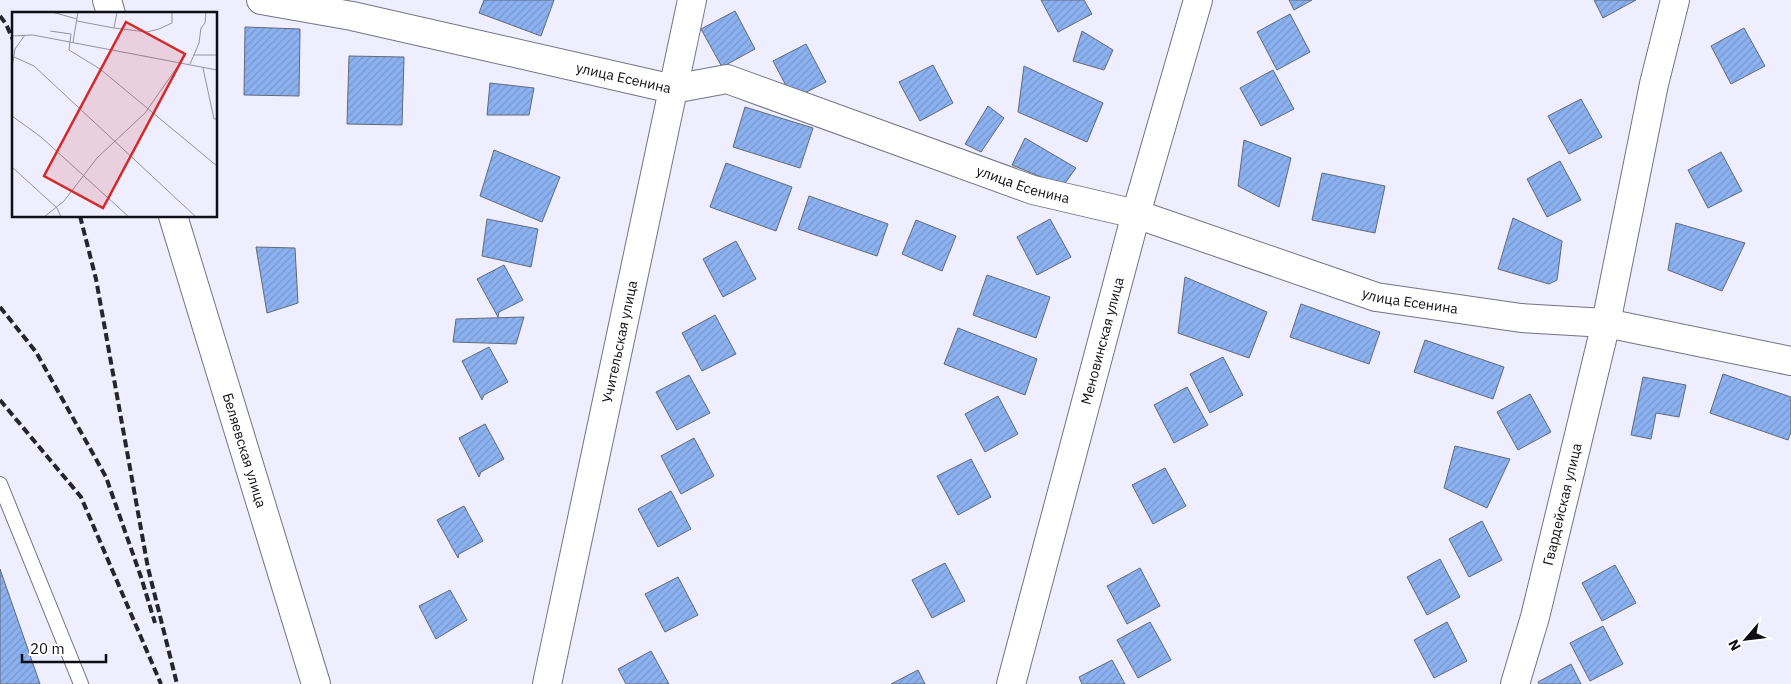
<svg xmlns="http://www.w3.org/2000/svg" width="1791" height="684" font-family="'IBM Plex Sans',sans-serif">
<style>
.building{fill:url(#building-hatch);stroke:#616a79}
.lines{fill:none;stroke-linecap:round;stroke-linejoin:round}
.lane-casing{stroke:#737384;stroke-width:16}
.street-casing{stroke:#737384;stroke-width:30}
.primary-casing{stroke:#737384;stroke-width:30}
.lane{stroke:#fff;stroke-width:14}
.street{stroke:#fff;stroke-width:28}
.primary{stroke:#fff;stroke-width:28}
.rail{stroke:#25252c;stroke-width:4;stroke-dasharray:8 4;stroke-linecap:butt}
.labels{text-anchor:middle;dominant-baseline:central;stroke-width:4.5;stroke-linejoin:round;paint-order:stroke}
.street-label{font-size:14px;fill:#0e0e14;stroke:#fff}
.inset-road{fill:none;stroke:#9494a0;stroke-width:1}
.view{fill:#d62828;fill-opacity:0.15;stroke:#d62828;stroke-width:2.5}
.inset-edge{fill:none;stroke:#0e0e14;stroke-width:2.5}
</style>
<defs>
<pattern id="building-hatch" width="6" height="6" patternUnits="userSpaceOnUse" patternTransform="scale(1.25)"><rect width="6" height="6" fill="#8bb1f0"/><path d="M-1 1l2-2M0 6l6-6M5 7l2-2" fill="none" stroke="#7797cd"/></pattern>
</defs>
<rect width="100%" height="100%" fill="#eeeefe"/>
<g class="building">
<polygon points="484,0 554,0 541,36 479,13"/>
<polygon points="1041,0 1084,0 1092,14 1058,32"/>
<polygon points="1289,0 1312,0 1294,10"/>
<polygon points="1594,0 1636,0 1603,18"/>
<polygon points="735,11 755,49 722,67 701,29"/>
<polygon points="1290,14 1310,52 1277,70 1257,32"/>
<polygon points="245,27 300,29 299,96 244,95"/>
<polygon points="1744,28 1765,66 1731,84 1711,46"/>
<polygon points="1082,31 1113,50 1104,70 1073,61"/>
<polygon points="806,44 826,82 793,99 773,61"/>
<polygon points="349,56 404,57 402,125 347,124"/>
<polygon points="933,65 953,103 920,121 899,82"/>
<polygon points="1024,66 1103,103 1087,142 1018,112"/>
<polygon points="1273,70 1294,109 1261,126 1240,88"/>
<polygon points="490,83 534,88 529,115 487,115"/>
<polygon points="1581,99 1602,137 1569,154 1548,116"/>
<polygon points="988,106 1004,118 981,152 965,144"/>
<polygon points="745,107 813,128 800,168 733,147"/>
<polygon points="1025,138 1076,168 1063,186 1012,165"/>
<polygon points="1244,140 1291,158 1279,207 1238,186"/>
<polygon points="494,150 560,177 542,222 480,196"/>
<polygon points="1721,152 1742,191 1708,208 1688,170"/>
<polygon points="1560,161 1581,200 1547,217 1527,179"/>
<polygon points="726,163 792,187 776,231 710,207"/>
<polygon points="1322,173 1385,186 1375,233 1312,220"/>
<polygon points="809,196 888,224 877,256 798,229"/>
<polygon points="1513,218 1562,241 1557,280 1549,284 1498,269"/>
<polygon points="487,219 538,229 531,267 482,256"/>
<polygon points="1050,219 1071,257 1037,275 1017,237"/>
<polygon points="916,220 956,236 942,271 902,254"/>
<polygon points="1676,223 1745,243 1722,291 1668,270"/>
<polygon points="736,241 756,279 723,297 703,259"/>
<polygon points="256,247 295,248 298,303 267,313"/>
<polygon points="504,265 523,300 499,312 498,317 477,279"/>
<polygon points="987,275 1050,297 1036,338 973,315"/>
<polygon points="1185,277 1267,312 1249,358 1178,333"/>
<polygon points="1301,304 1380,332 1369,364 1290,337"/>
<polygon points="715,315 736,354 702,371 682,333"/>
<polygon points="524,317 516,344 453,342 456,319"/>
<polygon points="958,328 1037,359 1025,395 944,364"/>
<polygon points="1425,340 1504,367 1493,399 1414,372"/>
<polygon points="489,347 508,382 484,395 482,400 462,361"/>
<polygon points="1223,357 1243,395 1210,413 1190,374"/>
<polygon points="1723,374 1791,397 1791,432 1788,440 1710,413"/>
<polygon points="689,375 710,413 677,430 656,392"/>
<polygon points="1643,377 1686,385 1679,417 1656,413 1651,439 1631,435"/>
<polygon points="1187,387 1208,425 1174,443 1154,405"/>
<polygon points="1530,394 1551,432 1518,450 1497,412"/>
<polygon points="998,396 1018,434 985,452 965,414"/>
<polygon points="485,424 504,459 481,472 479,477 459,438"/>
<polygon points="694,438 714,476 681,494 661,456"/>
<polygon points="1455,446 1510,459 1487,508 1444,488"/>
<polygon points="971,459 991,497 958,515 937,476"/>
<polygon points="1165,468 1186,506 1153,524 1132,485"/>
<polygon points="671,491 691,529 658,547 638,509"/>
<polygon points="464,506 483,541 459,554 458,558 437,520"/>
<polygon points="1482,521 1502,560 1469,577 1449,539"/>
<polygon points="1440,559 1460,597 1427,615 1407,577"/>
<polygon points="945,563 965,601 932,618 912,580"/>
<polygon points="1615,565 1636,603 1602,621 1582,583"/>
<polygon points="1140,568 1160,606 1127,624 1107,586"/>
<polygon points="0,569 40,684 0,684"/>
<polygon points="678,577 698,615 665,632 645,594"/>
<polygon points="450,590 467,620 436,639 419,606"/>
<polygon points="1150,622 1171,660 1138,678 1117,640"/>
<polygon points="1447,622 1467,661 1434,678 1414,640"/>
<polygon points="1603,626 1623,664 1590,681 1570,643"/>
<polygon points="651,651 669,684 626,684 618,669"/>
<polygon points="1112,660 1125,684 1082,684 1079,677"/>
<polygon points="1571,664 1581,684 1539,684 1538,682"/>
<polygon points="918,670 925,684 891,684"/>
</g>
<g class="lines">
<g class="lane-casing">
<polyline id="lane" points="0,484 81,684"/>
</g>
<g class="street-casing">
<g id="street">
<path id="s1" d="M261,0L352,16L673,89L727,79L1033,190L1136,214L1376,297L1521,318L1606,323L1791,361"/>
<path id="s2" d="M547,684L692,0"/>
<path id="s3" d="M1011,684L1136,214L1198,0"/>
<path id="s4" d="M1515,684L1535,617L1606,323L1654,84L1675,0"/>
</g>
</g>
<g class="primary-casing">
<g id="primary">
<polyline points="107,0 111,14"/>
<path id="s5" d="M173,216L316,684"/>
</g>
</g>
<use href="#lane" class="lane"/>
<use href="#street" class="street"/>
<use href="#primary" class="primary"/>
<g class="rail">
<polyline points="0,16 6,24 14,42"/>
<polyline points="80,216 96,279 148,568 177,684"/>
<polyline points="0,307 36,352 106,477 141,577 155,623"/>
<polyline points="0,400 81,497 161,684"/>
</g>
</g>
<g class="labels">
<g class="street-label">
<text stroke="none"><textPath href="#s1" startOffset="371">улица Есенина</textPath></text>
<text stroke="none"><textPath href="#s1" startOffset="791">улица Есенина</textPath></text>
<text stroke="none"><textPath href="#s1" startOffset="1196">улица Есенина</textPath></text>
<text stroke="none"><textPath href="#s3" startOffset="355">Меновинская улица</textPath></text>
<text stroke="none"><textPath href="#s2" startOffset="350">Учительская улица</textPath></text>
<text stroke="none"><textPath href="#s5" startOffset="245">Беляевская улица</textPath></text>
<text stroke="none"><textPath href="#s4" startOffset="186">Гвардейская улица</textPath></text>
</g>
</g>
<g transform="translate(12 12)">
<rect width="205" height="205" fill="#eeeefe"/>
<path class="inset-road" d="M40,0L65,7M65,9L102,16L105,0M102,16L135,20L147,17L160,11V0M38,19L59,22L57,38L88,57L205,154M0,24L21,23L205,58M61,30L66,0M181,43H205M2,45L22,54L184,205M178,52L187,31L189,16L193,11L194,0M0,55L3,37L13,23M191,56L202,107H205M0,104L29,125L117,205M0,155L45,196L49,205M32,205L52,189L85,146L133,101L168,51"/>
<path class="view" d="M114,10L173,42L91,196L32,164Z"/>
<rect width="205" height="205" class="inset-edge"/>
</g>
<g transform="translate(1746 639) rotate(242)" stroke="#ffffff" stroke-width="4" paint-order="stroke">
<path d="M0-4L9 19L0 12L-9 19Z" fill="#0e0e14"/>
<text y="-8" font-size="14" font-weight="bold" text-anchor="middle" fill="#0e0e14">N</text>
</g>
<path d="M22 654v8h84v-8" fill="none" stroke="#0e0e14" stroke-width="2.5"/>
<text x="30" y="654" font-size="15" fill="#0e0e14" stroke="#ffffff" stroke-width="4" paint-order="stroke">20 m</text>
</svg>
